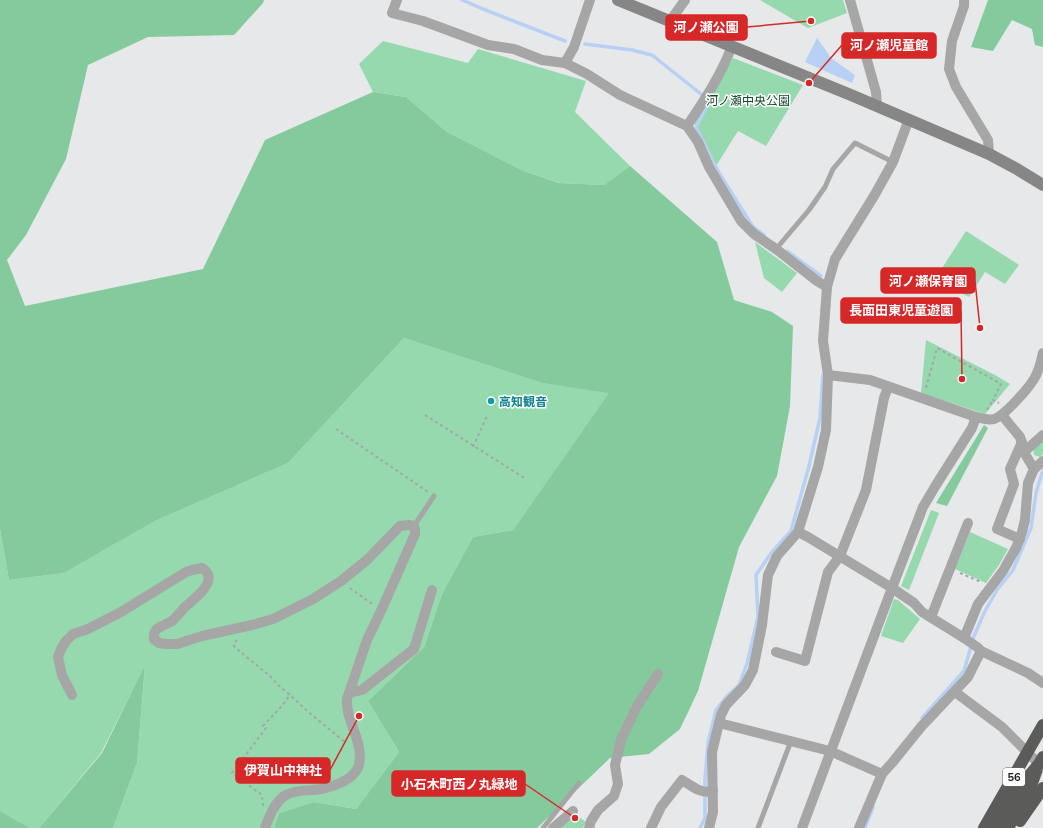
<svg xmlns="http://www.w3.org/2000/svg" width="1043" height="828" font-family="Mulish,'Noto Sans JP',sans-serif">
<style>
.green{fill:#96d9ae}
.forest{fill:#84ca9d}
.water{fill:#b7d0f4}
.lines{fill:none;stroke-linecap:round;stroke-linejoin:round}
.stream{stroke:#b7d0f4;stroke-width:3.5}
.path{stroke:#a4a6a7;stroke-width:2;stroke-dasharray:3 3;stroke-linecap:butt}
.lane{stroke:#a5a6a5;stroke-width:5}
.street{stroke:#a5a6a5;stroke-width:10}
.secondary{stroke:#858685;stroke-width:12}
.highway{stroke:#5b5c5a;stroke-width:12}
.culture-dot{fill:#0f9aa8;stroke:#fff;stroke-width:1.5}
.labels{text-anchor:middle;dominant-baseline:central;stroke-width:3;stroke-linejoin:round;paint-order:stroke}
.shield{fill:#fff;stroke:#646464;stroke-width:1}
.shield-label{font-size:11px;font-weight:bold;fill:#212222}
.park-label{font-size:12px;fill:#144a2d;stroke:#fff}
.culture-label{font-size:12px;font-weight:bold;fill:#0d838f;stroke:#fff;text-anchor:start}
.leader{fill:none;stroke:#d62828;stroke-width:1.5}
.callout-dot{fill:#d62828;stroke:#fff;stroke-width:1.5}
.callout{fill:#d62828;stroke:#d62828;stroke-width:1.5}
.callout-label{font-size:13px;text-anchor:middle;font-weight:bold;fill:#fff}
</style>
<rect width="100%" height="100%" fill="#e6e8ea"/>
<g class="green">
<polygon points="760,0 843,0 847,13 808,28"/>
<polygon points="383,41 468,63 478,49 586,81 575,112 630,166 604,185 560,183 524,171 447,132 406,97 373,92 359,64"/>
<polygon points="733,58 803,85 766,146 738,131 716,166 694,123"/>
<polygon points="966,231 1019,265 1005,284 985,272 969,297 935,279"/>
<polygon points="755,242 797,273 782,292 764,278"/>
<polygon points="404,338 542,383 610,392 513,530 473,537 442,594 424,647 368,701 399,752 356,809 314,802 279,813 274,828 113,828 137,763 145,666 101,753 39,828 30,828 0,811 0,529 9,580 64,573 155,521 288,463"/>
<polygon points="926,340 995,375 1010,384 985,414 921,393"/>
<polygon points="1043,440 1043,454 1040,457 1034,455 1033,448"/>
<polygon points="931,510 939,513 909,590 901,586"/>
<polygon points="970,532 1008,549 999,565 986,583 955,569"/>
<polygon points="894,599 898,600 920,619 903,643 881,636"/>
<polygon points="575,814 586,822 583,828 559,828"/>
</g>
<g class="forest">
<polygon points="0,0 264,0 263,3 234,35 148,37 88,65 66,159 26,235 7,260 25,306 203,269 265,140 373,92 406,97 447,132 524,171 559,183 604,185 630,166 717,242 734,300 772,312 793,326 790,406 777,476 739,547 698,691 680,729 649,754 610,758 537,828 274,828 279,813 314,802 356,809 399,752 368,701 424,647 442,594 473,537 513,530 609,393 542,383 404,338 288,463 155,521 64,573 9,580 0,529"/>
<polygon points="988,0 1043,0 1043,47 1035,45 1032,29 1012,20 993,51 971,47"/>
<polygon points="984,425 988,428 947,506 936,503"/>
<polygon points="145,665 137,763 113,828 39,828 102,753"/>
<polygon points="0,811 30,828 0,828"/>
</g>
<polygon class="water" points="817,38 832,59 855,75 852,83 805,62"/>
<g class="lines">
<g class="stream">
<polyline points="462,0 483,9 565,41"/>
<polyline points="585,44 632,50 652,55 701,94"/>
<polyline points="707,106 696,127 719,173 753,227 764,235"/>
<polyline points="787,251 821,276"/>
<polyline points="922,718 964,671 974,636 985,611 997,590 1013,570 1031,528 1036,493 1042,473 1043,471"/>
<polyline points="700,828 705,818 705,780 708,743 716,710 727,696 739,685 747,664 758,617 756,575 772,552 791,531 809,466 820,418 823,375"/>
<polyline points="865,828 873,807"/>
</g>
<g class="path">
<polyline points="926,388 937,348 1001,384 993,400 999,403"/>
<polyline points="987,410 993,400"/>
<polyline points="425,415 526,479"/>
<polyline points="336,429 428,492"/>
<polyline points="473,447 487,416"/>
<polyline points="960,573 981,582"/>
<polyline points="350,588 372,604"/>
<polyline points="237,640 234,643 234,646 237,649 271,677 277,684 290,695 306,710 346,743"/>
<polyline points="263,806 262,795 232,773 266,728 263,726 281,707 290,695"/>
</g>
<g class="lane">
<polyline points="776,249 809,210 825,187 833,169 855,143 893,162"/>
<polyline points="414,526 434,496"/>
<polyline points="543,828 579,783"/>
<polyline points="758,828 791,741"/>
</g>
<g class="street">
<polyline points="397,0 392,13 423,21 488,45 514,49 542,60 565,63 587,74 620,95 687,126 698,142 709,167 741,221 754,234 776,249 817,281 827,287"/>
<polyline points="850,0 876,92 877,106"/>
<polyline points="964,0 964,6 952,41 949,69 956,87 988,140 989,154"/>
<polyline points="670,21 685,0"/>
<polyline points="565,63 574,47 590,0"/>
<path d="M687,126C704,101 721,75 732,46"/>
<path d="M828,375L870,380L976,417C981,418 988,421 994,419C1004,416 1028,389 1034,379C1039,371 1041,362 1043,353"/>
<polyline points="1002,415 1020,437 1025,454 1034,469"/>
<polyline points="1025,451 1043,435"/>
<polyline points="798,532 808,537 892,588 914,603 922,612 964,638 977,647 981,651 1028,673 1043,683"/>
<polyline points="1020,539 997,529 1014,484 1010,469 1022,442"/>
<polyline points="931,617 968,523"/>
<polyline points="964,638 978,604 1003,571 1016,548 1022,532 1025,520 1028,483 1034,469 1043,461"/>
<polyline points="776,652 805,661 828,572 840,556 866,490 884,398 888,387"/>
<polyline points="955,692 1002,727 1043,768"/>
<polyline points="349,693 362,690 414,649 432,590"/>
<path d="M72,695L62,675L58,657L61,649L66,641L73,634L88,629L121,612L186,572L192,570L202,568C221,580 194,599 185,607C181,611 177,617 172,621C167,624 160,626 156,630C154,633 153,635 154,639L159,643L166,644H177L202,636L252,625L273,619L313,599L341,581L367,560L400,526L409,525L414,526L415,529V534L381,611L367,640L347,699C345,720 364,741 359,765C355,779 335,786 322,789C311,791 297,789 286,795C275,801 269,817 265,828"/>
<polyline points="719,723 830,751 882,774"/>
<polyline points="553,828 573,811"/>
<polyline points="589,828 591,821 598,810 614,796 618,784 615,765 621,740 636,708 658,674"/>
<path d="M651,828L661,807L682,780C692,786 700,794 713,791"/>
<polyline points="709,828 713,812 712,752 721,715 726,705 745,685 753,670 762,625 768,575 777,556 798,532 818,467 826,430 828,375 823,341 827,287 835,259 874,196 893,162 909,119"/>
<polyline points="802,828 892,588 923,507 936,485 972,428 976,417"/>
<polyline points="859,828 882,774 892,763 921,727 968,677 981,651"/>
</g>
<polyline class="secondary" points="618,0 851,95 989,154 1017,169 1043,185"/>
<g class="highway">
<polyline points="1020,821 1043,788"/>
<polyline points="984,828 1043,725"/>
<polyline points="995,828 1022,784 1039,764 1043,757"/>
<polyline points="1008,828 1030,789 1036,772"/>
</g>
</g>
<circle class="culture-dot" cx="491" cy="401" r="4"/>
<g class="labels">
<rect class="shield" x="1003" y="768" width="22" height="18" rx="3"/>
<g class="shield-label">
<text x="1014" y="777">56</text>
</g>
<g class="park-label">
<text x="748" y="100">河ノ瀬中央公園</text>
</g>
<g class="culture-label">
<text x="499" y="401">高知観音</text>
</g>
</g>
<path class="leader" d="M811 21L747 27M809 83L842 45M980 328L975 281M962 379L961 311M359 716L330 770M575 818L525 784"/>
<g class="callout-dot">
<circle cx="811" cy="21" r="4"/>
<circle cx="809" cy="83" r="4"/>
<circle cx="980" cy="328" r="4"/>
<circle cx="962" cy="379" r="4"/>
<circle cx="359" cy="716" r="4"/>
<circle cx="575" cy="818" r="4"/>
</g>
<g class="callout">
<rect x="666" y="15" width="81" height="25" rx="4"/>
<rect x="842" y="33" width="94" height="25" rx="4"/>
<rect x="881" y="268" width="94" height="25" rx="4"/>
<rect x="841" y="298" width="120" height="25" rx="4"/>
<rect x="236" y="758" width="94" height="25" rx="4"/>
<rect x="392" y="771" width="133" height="25" rx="4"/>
</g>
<g class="callout-label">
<text x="706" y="32">河ノ瀬公園</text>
<text x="889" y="50">河ノ瀬児童館</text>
<text x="928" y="286">河ノ瀬保育園</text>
<text x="901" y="315">長面田東児童遊園</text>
<text x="283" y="775">伊賀山中神社</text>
<text x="459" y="789">小石木町西ノ丸緑地</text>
</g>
</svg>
